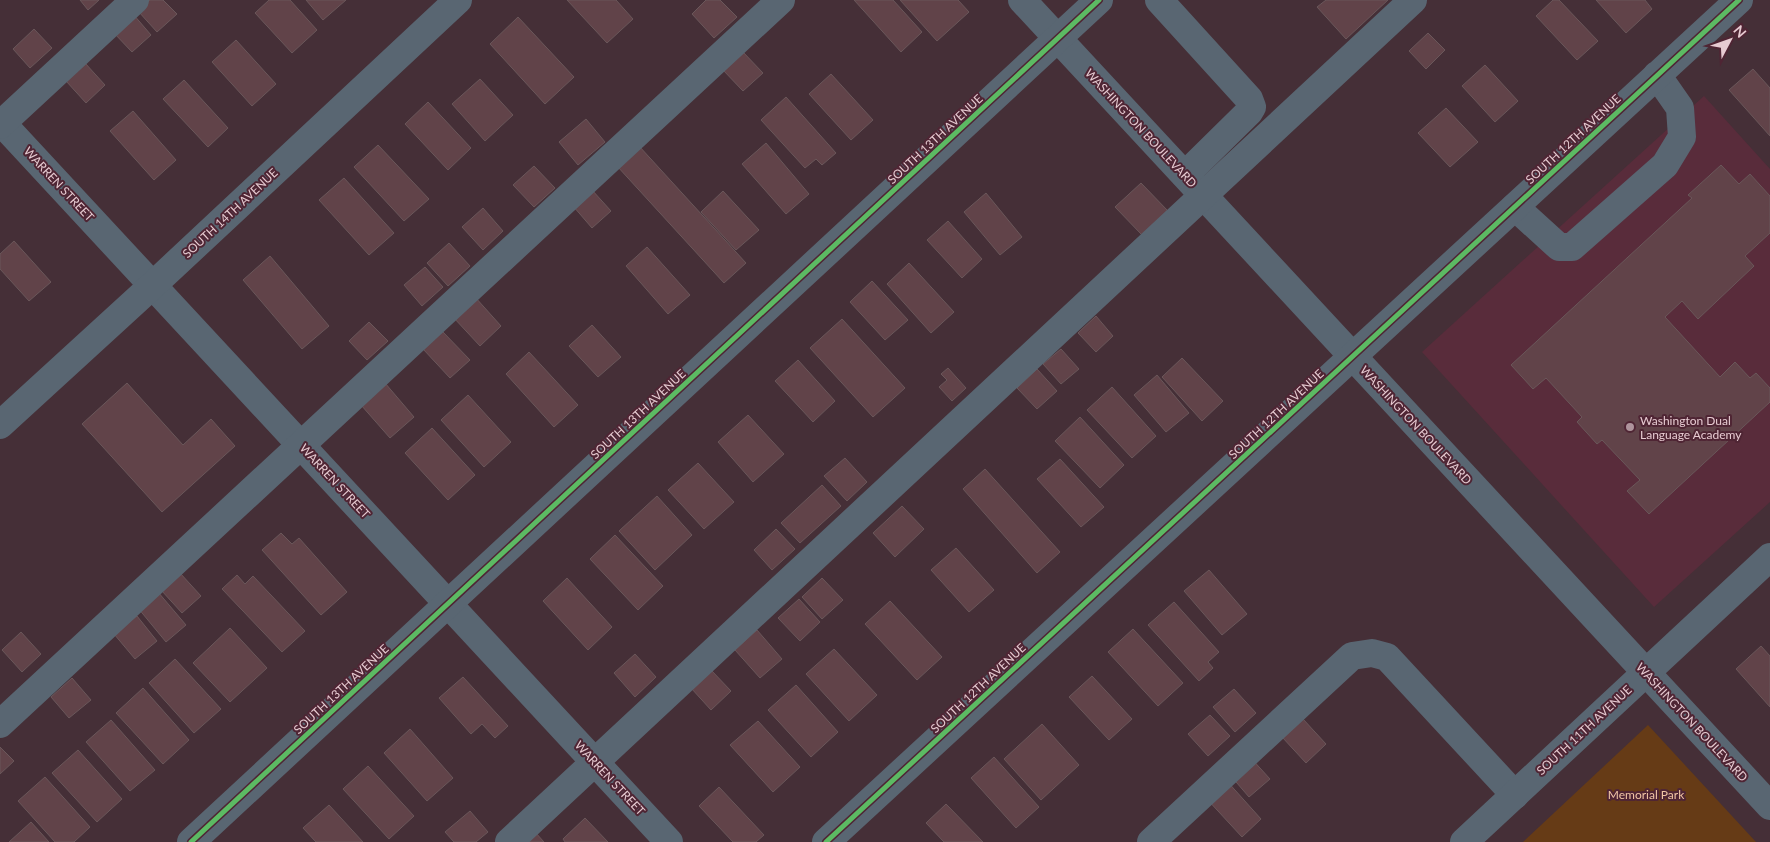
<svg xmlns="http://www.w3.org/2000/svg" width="1770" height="842" font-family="Lato,sans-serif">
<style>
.built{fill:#592c3b}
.green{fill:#663b16}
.building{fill:#614349;stroke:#6a575a}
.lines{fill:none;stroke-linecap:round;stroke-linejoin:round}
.minor{stroke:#596672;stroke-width:28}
.cycleway-casing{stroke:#4f2534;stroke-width:8}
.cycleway{stroke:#5cba63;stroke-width:5}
.poi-dot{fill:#ae949c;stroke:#4f2534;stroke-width:2}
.labels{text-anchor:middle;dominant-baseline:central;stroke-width:4;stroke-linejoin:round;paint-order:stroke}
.street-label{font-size:12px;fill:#e7cbd2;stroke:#4f2534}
.poi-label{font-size:12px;fill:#e7cbd2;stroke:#4f2534;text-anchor:start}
.park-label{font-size:12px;fill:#f0c5a4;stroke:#4f2534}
</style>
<rect width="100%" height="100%" fill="#452f37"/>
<polygon class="built" points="1704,96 1770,169 1770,502 1654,607 1422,352"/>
<polygon class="green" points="1648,725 1756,842 1523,842"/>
<g class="building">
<polygon points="80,0 99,0 88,10"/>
<polygon points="150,0 163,0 177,14 157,32 138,11"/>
<polygon points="269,0 290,0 317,30 292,53 255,13"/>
<polygon points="306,0 346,0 323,20"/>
<polygon points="567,0 616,0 633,19 607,43"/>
<polygon points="706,0 720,0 737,17 714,38 692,14"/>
<polygon points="854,0 893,0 922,32 901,52"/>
<polygon points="900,0 958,0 969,12 937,41"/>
<polygon points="1326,0 1388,0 1346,39 1317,7"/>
<polygon points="1553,0 1559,0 1598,41 1577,60 1536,16"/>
<polygon points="1596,0 1645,0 1652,9 1626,33"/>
<polygon points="133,14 151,35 132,52 113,32"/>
<polygon points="518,17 574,77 545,104 490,44"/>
<polygon points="34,29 52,48 30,68 13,49"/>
<polygon points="1428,33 1445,50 1426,69 1409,51"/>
<polygon points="236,40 276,84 252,106 212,62"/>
<polygon points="742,51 763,73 743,91 722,69"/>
<polygon points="85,63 105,85 86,103 66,81"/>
<polygon points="1485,65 1518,101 1495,122 1462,86"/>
<polygon points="1753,69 1770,88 1770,136 1729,90"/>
<polygon points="831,74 873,120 851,140 809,94"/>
<polygon points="480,79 513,115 485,141 452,104"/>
<polygon points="184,80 228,128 208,147 163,99"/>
<polygon points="786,97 836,153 822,165 816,159 805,168 761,120"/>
<polygon points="428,102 471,148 448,170 405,124"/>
<polygon points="1446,108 1478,142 1450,167 1418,133"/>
<polygon points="133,111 176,160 154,180 110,131"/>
<polygon points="586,119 605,142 578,165 559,142"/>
<polygon points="766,143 809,194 786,214 742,164"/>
<polygon points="378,145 429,199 404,221 354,167"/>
<polygon points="639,146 746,263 724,283 617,166"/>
<polygon points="1721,165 1739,184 1750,174 1770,196 1770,233 1745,256 1754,266 1698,319 1682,301 1665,317 1720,377 1735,362 1750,378 1756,373 1770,388 1770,402 1649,514 1627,491 1640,480 1602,440 1597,444 1577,422 1582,417 1546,378 1533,389 1511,365 1692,198 1688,195"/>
<polygon points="534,166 555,188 534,207 513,185"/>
<polygon points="344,178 394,233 369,255 319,200"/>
<polygon points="1141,183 1168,211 1142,235 1115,207"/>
<polygon points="592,190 611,211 592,228 573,206"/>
<polygon points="723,191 759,230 736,250 701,212"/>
<polygon points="986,193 1022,237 1000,255 964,212"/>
<polygon points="483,208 503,231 483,250 462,227"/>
<polygon points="948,221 982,259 962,278 927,240"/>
<polygon points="14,241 51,282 29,301 0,269 0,254"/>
<polygon points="449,243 470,266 448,286 427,263"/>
<polygon points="647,247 690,295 668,314 626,266"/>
<polygon points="270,256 329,326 302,349 243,280"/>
<polygon points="909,263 954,312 931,333 887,284"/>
<polygon points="425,267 443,287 422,306 404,285"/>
<polygon points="872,281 908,320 885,340 850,302"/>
<polygon points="475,297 501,326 480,346 453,317"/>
<polygon points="1096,316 1113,336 1096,352 1078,333"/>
<polygon points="842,319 905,388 873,417 810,348"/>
<polygon points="369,322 388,341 367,360 349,341"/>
<polygon points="592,325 621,357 598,377 569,346"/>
<polygon points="442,331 470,360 450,378 423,349"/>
<polygon points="1061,349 1079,369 1061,384 1043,364"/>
<polygon points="529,352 578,405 554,427 506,374"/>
<polygon points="1182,358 1223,401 1202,421 1162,377"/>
<polygon points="798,360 835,401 813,422 775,381"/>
<polygon points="948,368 966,388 952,401 939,387 947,380 941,374"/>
<polygon points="1037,369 1057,391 1037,409 1017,388"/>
<polygon points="1157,375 1189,413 1166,432 1134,395"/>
<polygon points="127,383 183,445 211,419 235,446 162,512 82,424"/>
<polygon points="385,383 414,417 390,438 361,405"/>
<polygon points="1112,387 1156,436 1132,458 1087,410"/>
<polygon points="468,395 511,442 484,467 441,420"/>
<polygon points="748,415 784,454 753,482 718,442"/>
<polygon points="1080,417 1124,465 1100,488 1055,441"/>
<polygon points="432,428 475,475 448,500 405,453"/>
<polygon points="845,458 867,482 847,501 824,476"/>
<polygon points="1060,459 1104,507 1081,527 1037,479"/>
<polygon points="698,463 734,502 704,529 668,490"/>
<polygon points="985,469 1060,552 1037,573 963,489"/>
<polygon points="822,485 841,506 800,543 781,523"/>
<polygon points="657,496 692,535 655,570 619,531"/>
<polygon points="902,506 924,529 895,557 873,533"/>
<polygon points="776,529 795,549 772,570 754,550"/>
<polygon points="281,533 292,544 299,538 347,592 321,615 262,550"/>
<polygon points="615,535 663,586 638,610 590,559"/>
<polygon points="956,548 994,590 969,612 931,570"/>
<polygon points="1209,570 1247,614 1222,635 1184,591"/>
<polygon points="180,573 201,596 182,613 161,590"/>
<polygon points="237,575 245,584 253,576 305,631 282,652 222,589"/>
<polygon points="567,578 612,627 588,650 543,601"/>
<polygon points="822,578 843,600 822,619 802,597"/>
<polygon points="158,592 186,625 166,642 138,608"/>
<polygon points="799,599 820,622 800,641 778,618"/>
<polygon points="890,601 942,657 917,680 865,624"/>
<polygon points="1174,602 1219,652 1208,662 1213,668 1199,681 1148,625"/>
<polygon points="137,616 157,641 135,659 114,634"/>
<polygon points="230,628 267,668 230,702 193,663"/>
<polygon points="1133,629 1183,683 1158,706 1108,652"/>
<polygon points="757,630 782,659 760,678 735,650"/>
<polygon points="21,632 41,654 22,672 2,650"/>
<polygon points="1761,646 1770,656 1770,707 1736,669"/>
<polygon points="834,649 877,695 849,721 806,674"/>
<polygon points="635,654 656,677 635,697 614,673"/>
<polygon points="175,659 221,709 194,733 149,683"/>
<polygon points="711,670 731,691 711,710 691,688"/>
<polygon points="1092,676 1132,719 1109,740 1069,697"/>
<polygon points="463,677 508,726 495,738 482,724 471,734 439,698"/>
<polygon points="72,678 91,700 69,718 51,697"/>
<polygon points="796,685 838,732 811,757 768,710"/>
<polygon points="143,688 189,740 163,764 116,713"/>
<polygon points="1234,689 1256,713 1235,732 1213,707"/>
<polygon points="1210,715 1230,736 1208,756 1188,734"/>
<polygon points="1303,719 1326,744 1306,763 1282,737"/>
<polygon points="111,720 155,770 130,791 86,742"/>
<polygon points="758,721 800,767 773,792 730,745"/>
<polygon points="1042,724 1079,765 1041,800 1004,759"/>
<polygon points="410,729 453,778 427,801 384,753"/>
<polygon points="0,747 14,761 0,774"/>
<polygon points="78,750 122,799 97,822 52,773"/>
<polygon points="994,757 1039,807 1016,828 971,778"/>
<polygon points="1250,757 1270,779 1249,797 1230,775"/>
<polygon points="368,766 414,816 389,839 343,789"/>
<polygon points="45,777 90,827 74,842 55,842 18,801"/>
<polygon points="1226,780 1261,819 1242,837 1206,798"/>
<polygon points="719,787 764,835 756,842 733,842 699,806"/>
<polygon points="946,804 983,842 944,842 926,823"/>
<polygon points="329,805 363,842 316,842 303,828"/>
<polygon points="470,811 488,832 476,842 454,842 445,832"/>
<polygon points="585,818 608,842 565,842 563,839"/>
<polygon points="31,822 49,842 9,842"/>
<polygon points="535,832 544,842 524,842"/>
</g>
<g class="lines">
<g class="minor">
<polyline points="1022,0 1770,806"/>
<polyline points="1159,0 1249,99 1252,107 1249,112 1185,175"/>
<polyline points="0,121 669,842"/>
<polyline points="0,125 135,0"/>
<polyline points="1515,207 1559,247 1572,247 1665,165 1682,137 1680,108 1657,75"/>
<polyline points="0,425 153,285 458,0"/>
<polyline points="0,724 781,0"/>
<polyline points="191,842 1099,0"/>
<polyline points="509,842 1413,0"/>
<polyline points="826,842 1739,0"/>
<polyline points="1151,842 1352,656 1372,653 1387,657 1515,795"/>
<polyline points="1464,842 1770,557"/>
</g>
<g class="cycleway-casing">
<g id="cycleway">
<polyline points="191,842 1099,0"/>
<polyline points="826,842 1739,0"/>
</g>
</g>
<use href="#cycleway" class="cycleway"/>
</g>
<circle class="poi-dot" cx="1630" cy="427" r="5"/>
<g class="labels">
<g class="street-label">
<text transform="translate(1141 128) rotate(47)">WASHINGTON BOULEVARD</text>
<text transform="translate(935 139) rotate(-43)">SOUTH 13TH AVENUE</text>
<text transform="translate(1573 139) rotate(-43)">SOUTH 12TH AVENUE</text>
<text transform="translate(59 184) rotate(47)">WARREN STREET</text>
<text transform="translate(230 213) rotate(-43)">SOUTH 14TH AVENUE</text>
<text transform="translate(638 414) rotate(-43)">SOUTH 13TH AVENUE</text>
<text transform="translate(1276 414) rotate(-43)">SOUTH 12TH AVENUE</text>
<text transform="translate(1416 425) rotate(47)">WASHINGTON BOULEVARD</text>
<text transform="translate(335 481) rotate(47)">WARREN STREET</text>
<text transform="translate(978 688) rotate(-43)">SOUTH 12TH AVENUE</text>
<text transform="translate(341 689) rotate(-43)">SOUTH 13TH AVENUE</text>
<text transform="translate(1692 722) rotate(47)">WASHINGTON BOULEVARD</text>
<text transform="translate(1584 730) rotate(-43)">SOUTH 11TH AVENUE</text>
<text transform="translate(610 778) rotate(47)">WARREN STREET</text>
</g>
<g class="poi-label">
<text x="1640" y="420">Washington Dual<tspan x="1640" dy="14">Language Academy</tspan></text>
</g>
<g class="park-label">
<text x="1646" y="794">Memorial Park</text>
</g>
</g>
<g transform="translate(1730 40) rotate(49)" stroke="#4f2534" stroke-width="4" paint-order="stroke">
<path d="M0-4L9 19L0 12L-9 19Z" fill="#e7cbd2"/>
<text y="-8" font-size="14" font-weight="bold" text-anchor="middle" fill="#e7cbd2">N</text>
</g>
</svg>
